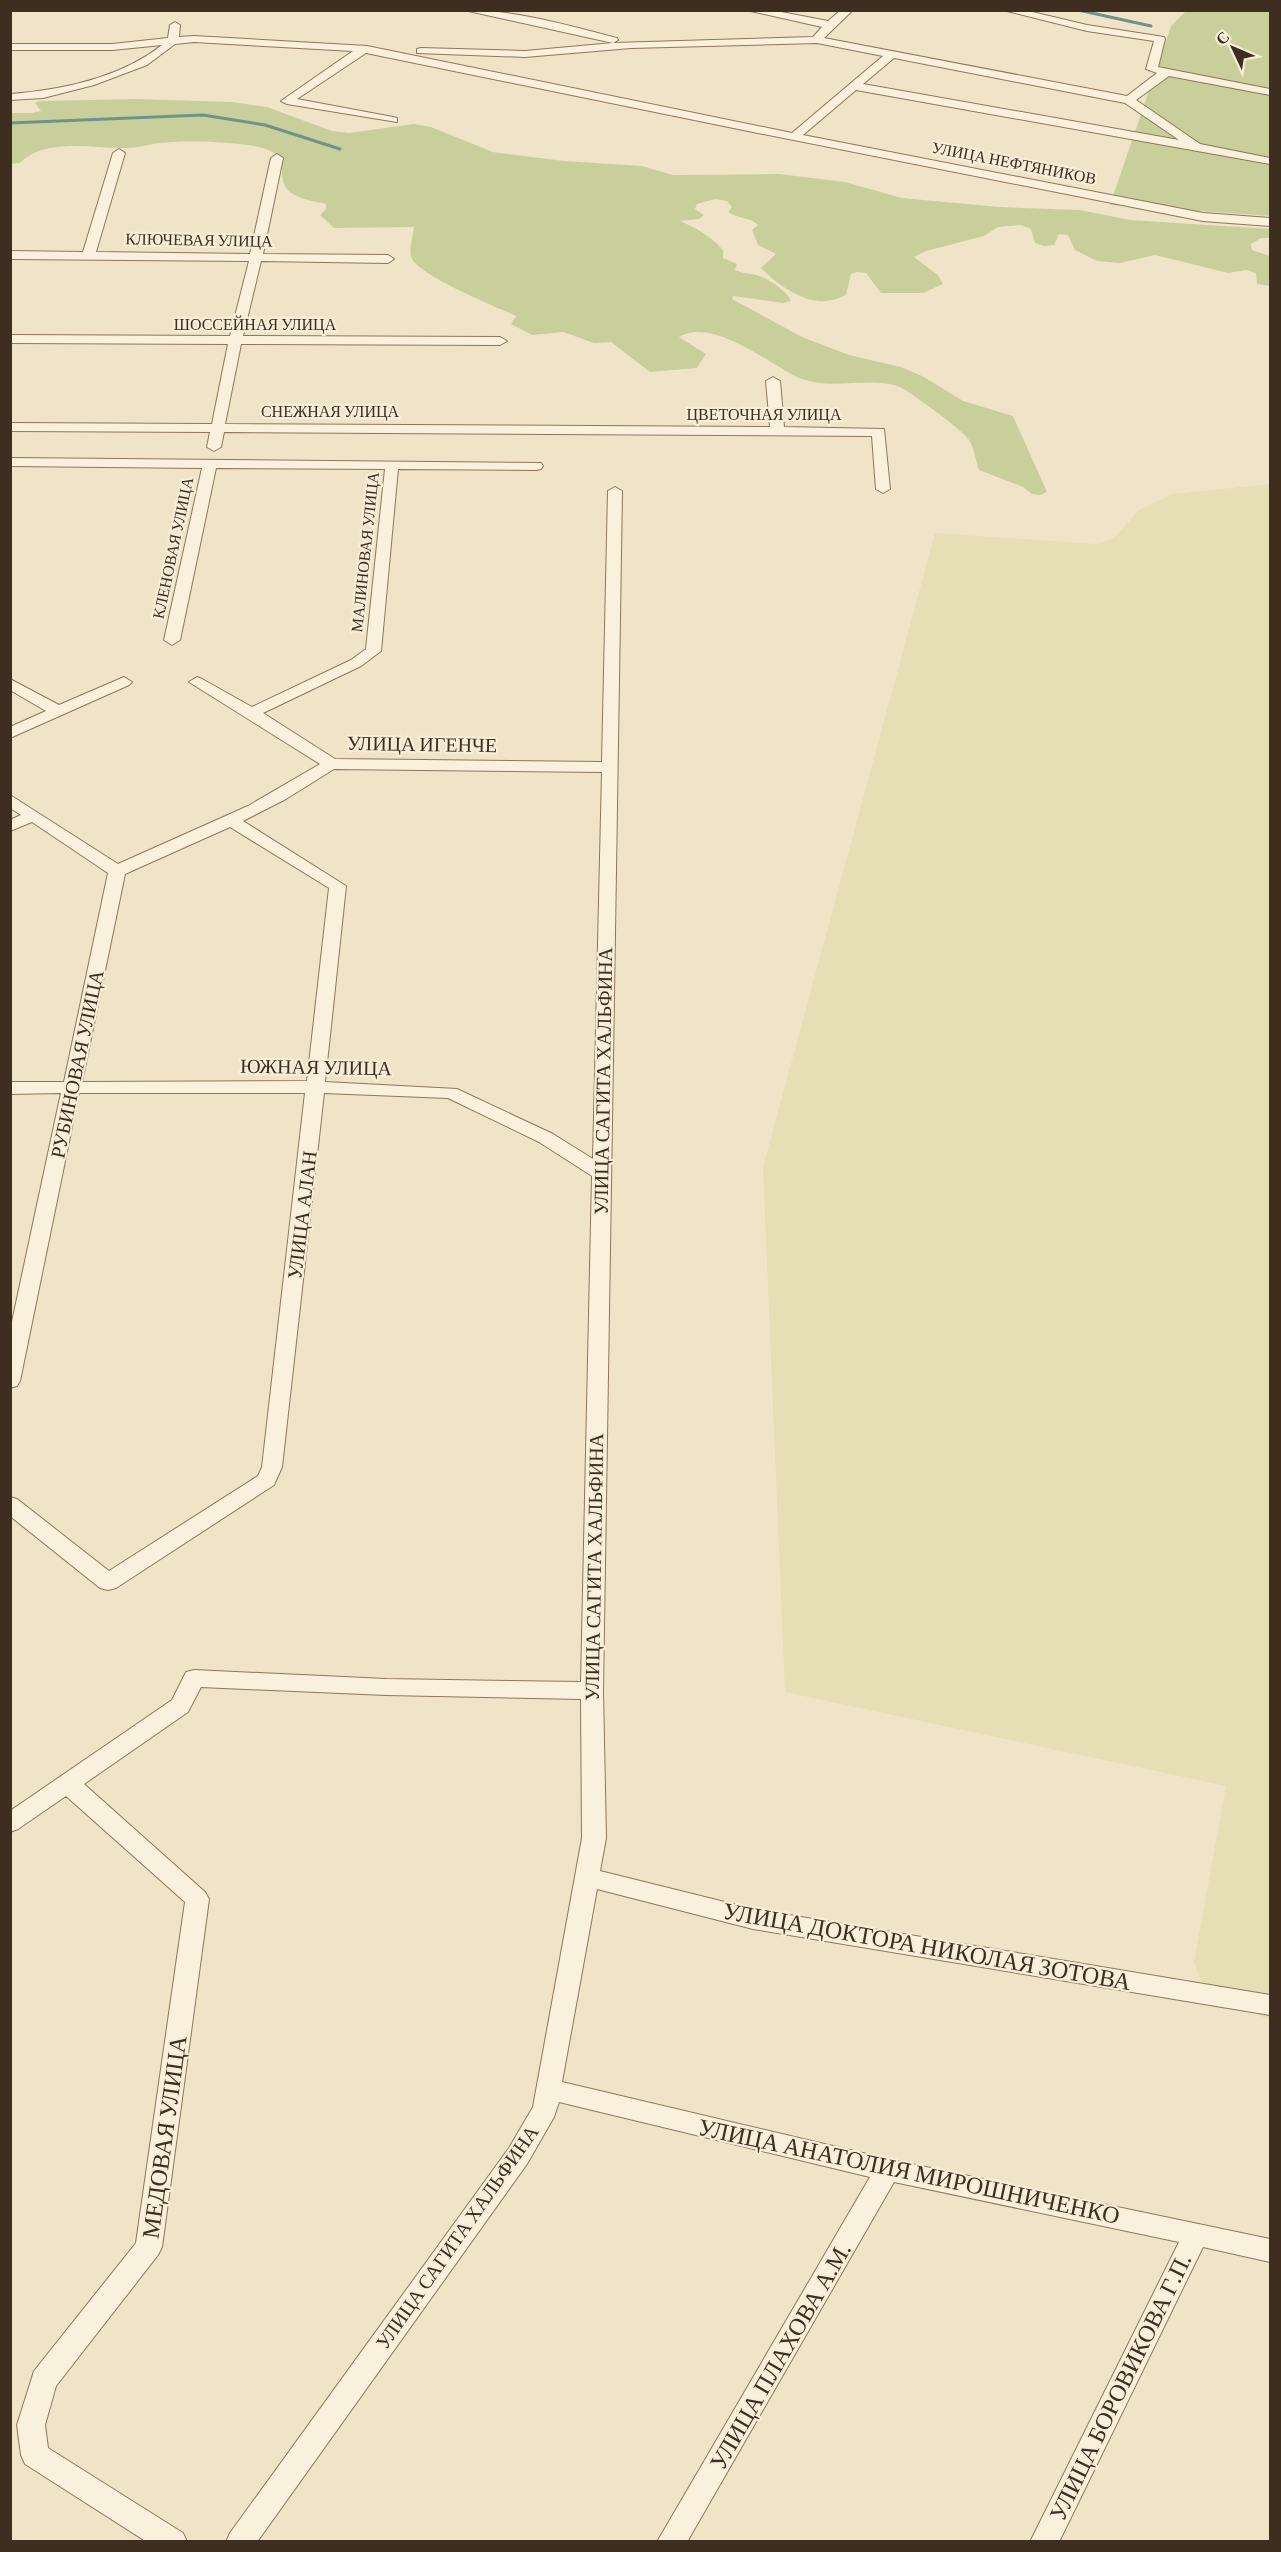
<svg xmlns="http://www.w3.org/2000/svg" width="1281" height="2552" font-family="'Crimson Pro',serif">
<style>
.farmland{fill:#e6deb5}
.green{fill:#c9cf9b}
.lines{fill:none;stroke-linecap:round;stroke-linejoin:round}
.stream{stroke:#6f938a;stroke-width:3}
.street-casing{stroke:#8d765c;stroke-width:2}
.street{fill:#faf1dc;fill-rule:evenodd}
.labels{text-anchor:middle;dominant-baseline:central;stroke-width:4.5;stroke-linejoin:round;paint-order:stroke}
.far-street-label{font-size:16px;fill:#3d2e20;stroke:#f7eed8}
.street-label{font-size:20px;fill:#3d2e20;stroke:#f7eed8}
.near-street-label{font-size:24px;fill:#3d2e20;stroke:#f7eed8}
</style>
<rect width="100%" height="100%" fill="#f0e4c8"/>
<polygon class="farmland" points="1270,484 1270,2020 1233,2004 1201,1981 1194,1962 1226,1786 785,1692 763,1167 935,533 1097,544 1114,538 1139,510 1172,494"/>
<g class="green">
<polygon points="1186,11 1270,11 1270,216 1110,205 1171,26"/>
<path d="M136,99L232,102L267,107L332,131L349,133L414,124L431,127L493,152L564,161L642,166L673,175L779,174L845,182L902,198L999,207L1080,210L1130,220L1270,229V238H1261L1251,244L1252,250L1270,256V286L1257,284L1256,273L1246,270L1228,273L1155,255L1120,263L1097,261L1075,250L1068,235L1059,234L1054,245L1044,246L1035,243L1031,229L1021,225L998,227L984,236L926,251L914,257L938,275L943,284L923,293H881L866,273L857,272L851,274L846,295C837,299 828,302 818,301C799,300 773,281 761,268L776,254L758,245L752,230L758,225C750,217 738,219 728,212L732,207L727,201L715,199L697,204L695,209L704,215L699,219L680,221C696,228 711,236 723,250V258L737,264L735,270C743,274 751,273 759,276C769,279 788,292 791,301L783,303L733,296L732,299L802,337L849,355L901,367L924,377L963,401L1013,416L1047,492L1040,495L1032,494L1023,487L979,470C976,461 974,448 969,440C964,431 909,391 900,387C869,375 830,393 795,376C766,361 711,317 679,337L706,354L697,368L650,372L611,342L594,343L563,332L532,335L511,324L516,316C497,307 414,274 411,256C409,247 413,236 414,227L334,228L320,215L326,209V204C297,198 275,195 284,158C277,155 270,150 263,148C237,141 185,140 158,143C147,145 137,148 126,148C93,149 46,137 20,163L11,164L10,113H31L41,111L35,103L40,101Z"/>
</g>
<g class="lines">
<g class="stream">
<polyline points="1078,10 1151,26"/>
<polyline points="10,123 203,115 265,125 340,149"/>
</g>
<g class="street-casing">
<g id="street">
<path d="M464,10C515,10 567,25 617,38L618,40L613,43L813,37L822,27L746,10H771L828,21L841,10H853L824,38L1127,96L1157,73L1146,69L1154,41L1087,31L1003,10H1024L1087,25L1164,37L1165,39L1158,67L1270,89V95L1169,76L1136,100L1200,144L1270,158V164L856,90L803,135L1203,213L1270,218V226L1203,221L753,132L366,53L297,99L393,117L397,118V122L287,104L281,101L353,51L194,42L175,44L147,65L94,85L43,98L10,100V94C62,90 120,78 162,45L112,50H10V44H112L168,38L170,25L175,22L180,25L179,37L194,36L367,46L792,133L883,56L817,43L631,48L525,57L417,53V49L421,48L525,51L613,43ZM894,58L1125,103L1179,140L863,84Z"/>
<polygon points="119,149 125,153 96,252 250,254 271,158 277,154 283,158 263,254 388,255 394,259 388,263 261,261 243,336 500,337 507,341 500,345 241,344 225,424 770,427 766,381 773,377 780,381 784,427 884,429 890,489 883,493 876,489 872,436 224,432 221,447 214,451 207,447 210,432 10,431 10,423 212,424 228,344 10,343 10,335 230,336 249,261 10,259 10,251 83,252 113,153"/>
<path d="M10,458L541,463L543,466L541,469L536,470L398,469L381,651L361,666L263,713L335,759L602,762L608,491L615,487L622,491L603,1691L606,1838L600,1871L753,1909L1270,1995V2015L753,1929L597,1889L562,2082L888,2159L1270,2239V2262L1203,2247L1059,2542H1030L1179,2242L894,2182L687,2542H657L870,2177L559,2102L554,2117L527,2164L257,2542H226L230,2533L509,2148L533,2107L582,1838L581,1699L386,1695L201,1687L188,1712L84,1784L205,1892L209,1899L162,2247L158,2255L56,2386L45,2425L48,2448L183,2533L187,2542H147L25,2464L21,2455L17,2425L34,2371L136,2243L185,1902L66,1796L18,1829L10,1832V1811L172,1700L186,1672L194,1670L386,1679L581,1682L592,1176L539,1142L448,1098L324,1093L282,1467L274,1485L116,1588L108,1590L100,1588L10,1516V1497L17,1499L109,1571L258,1476L262,1467L305,1093H79L20,1381L17,1386L10,1388V1331L61,1093L10,1094V1082H64L108,873L32,822L10,831V820L21,815L10,808V795L118,864L248,806L320,764L189,682L197,677L202,679L252,707L351,660L366,649L385,469L216,468L180,640L172,645L164,640L202,468L10,466ZM334,769L602,772L593,1159L553,1134L457,1089L325,1082L346,886L243,821L286,799ZM230,827L329,888L307,1081L82,1082L125,874Z"/>
<polygon points="124,677 132,682 129,685 10,738 10,727 46,711 10,690 10,679 59,705"/>
</g>
</g>
<use href="#street" class="street"/>
</g>
<g class="labels">
<g class="far-street-label">
<text transform="translate(1014 163) rotate(11)">УЛИЦА НЕФТЯНИКОВ</text>
<text transform="translate(199 240) rotate(1)">КЛЮЧЕВАЯ УЛИЦА</text>
<text x="255" y="324">ШОССЕЙНАЯ УЛИЦА</text>
<text x="330" y="411">СНЕЖНАЯ УЛИЦА</text>
<text x="764" y="414">ЦВЕТОЧНАЯ УЛИЦА</text>
<text transform="translate(173 548) rotate(-78)">КЛЕНОВАЯ УЛИЦА</text>
<text transform="translate(365 552) rotate(-84)">МАЛИНОВАЯ УЛИЦА</text>
</g>
<g class="street-label">
<text transform="translate(422 744) rotate(1)">УЛИЦА ИГЕНЧЕ</text>
<text transform="translate(77 1064) rotate(-78)">РУБИНОВАЯ УЛИЦА</text>
<text transform="translate(316 1067) rotate(1)">ЮЖНАЯ УЛИЦА</text>
<text transform="translate(603 1081) rotate(-89)">УЛИЦА САГИТА ХАЛЬФИНА</text>
<text transform="translate(302 1215) rotate(-83)">УЛИЦА АЛАН</text>
<text transform="translate(594 1567) rotate(-89)">УЛИЦА САГИТА ХАЛЬФИНА</text>
<text transform="translate(457 2237) rotate(-55)">УЛИЦА САГИТА ХАЛЬФИНА</text>
</g>
<g class="near-street-label">
<text transform="translate(927 1946) rotate(10)">УЛИЦА ДОКТОРА НИКОЛАЯ ЗОТОВА</text>
<text transform="translate(164 2137) rotate(-82)">МЕДОВАЯ УЛИЦА</text>
<text transform="translate(909 2171) rotate(12)">УЛИЦА АНАТОЛИЯ МИРОШНИЧЕНКО</text>
<text transform="translate(780 2356) rotate(-60)">УЛИЦА ПЛАХОВА А.М.</text>
<text transform="translate(1120 2387) rotate(-64)">УЛИЦА БОРОВИКОВА Г.П.</text>
</g>
</g>
<rect width="1281" height="2552" fill="none" stroke="#3d2e20" stroke-width="24"/>
<g transform="translate(1233 48) rotate(314)" stroke="#f7eed8" stroke-width="4.5" paint-order="stroke">
<path d="M0-4.5L10 22L0 15L-10 22Z" fill="#3d2e20"/>
<text y="-9" font-size="16" font-weight="bold" text-anchor="middle" fill="#3d2e20">С</text>
</g>
</svg>
